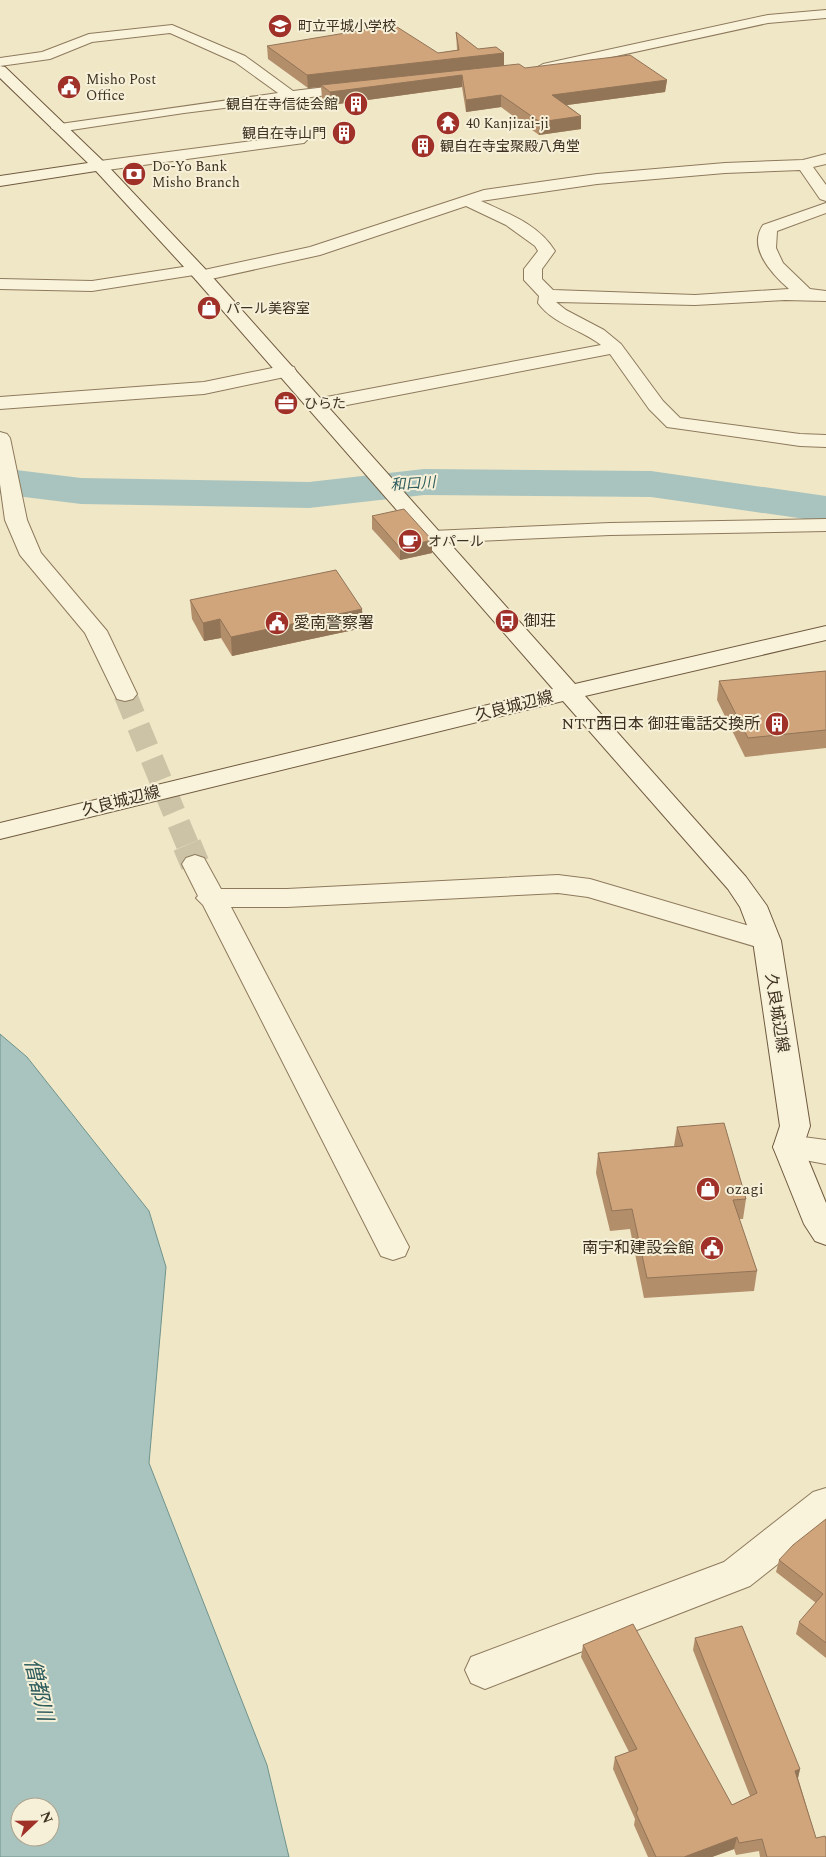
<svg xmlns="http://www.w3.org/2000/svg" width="826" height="1857" font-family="Spectral,'Noto Sans JP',serif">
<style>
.water{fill:#a9c4be;stroke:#6f938d;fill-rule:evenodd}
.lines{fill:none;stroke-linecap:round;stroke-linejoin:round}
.river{fill:#a9c4be;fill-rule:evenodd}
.street-tunnel-far1{stroke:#ccc2a6;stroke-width:23;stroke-dasharray:23 12;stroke-linecap:butt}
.street-tunnel{stroke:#ccc2a6;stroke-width:29;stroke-dasharray:29 15;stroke-linecap:butt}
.street-casing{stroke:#8d7a5c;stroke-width:2}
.secondary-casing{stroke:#6f5b3f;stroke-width:2}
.street{fill:#faf3dc;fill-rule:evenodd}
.secondary{fill:#faf3dc;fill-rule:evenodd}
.wall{fill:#b38e6b}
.shaded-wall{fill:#927457}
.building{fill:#d0a57c;stroke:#927457}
.labels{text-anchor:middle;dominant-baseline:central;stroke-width:4;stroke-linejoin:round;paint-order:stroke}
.far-poi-label{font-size:14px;fill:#3d3020;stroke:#f7f0d8;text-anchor:start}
.far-water-label{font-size:15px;font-style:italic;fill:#2f5d5d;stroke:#f7f0d8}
.poi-label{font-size:16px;fill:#3d3020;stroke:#f7f0d8;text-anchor:start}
.street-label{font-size:16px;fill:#3d3020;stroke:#f7f0d8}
.near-water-label{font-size:21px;font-style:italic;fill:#2f5d5d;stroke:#f7f0d8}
</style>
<rect width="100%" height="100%" fill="#f0e7c7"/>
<path class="water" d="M0,1034L27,1057L149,1211L166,1267L149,1463L267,1765L289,1857H0ZM20,1807H50V1837H20Z"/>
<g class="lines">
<polygon class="river" points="0,468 81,478 309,482 424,469 651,471 826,496 826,522 651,497 424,495 309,508 81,504 0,494"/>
<polyline class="street-tunnel-far1" points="125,694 188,846"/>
<polyline class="street-tunnel" points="187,845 195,864"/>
<g class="street-casing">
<g id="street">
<polygon points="826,10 826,18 768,23 543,72 536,68 543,64 768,15"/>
<polygon points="172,25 245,56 293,91 359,83 366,87 359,91 184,113 58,132 51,128 53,125 278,93 235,62 170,33 92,42 50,59 0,66 0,58 42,52 89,34"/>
<polygon points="299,135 307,140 304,143 100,171 92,166 100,161"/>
<path d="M826,154V164L813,167L826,185V201L820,199L800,170L725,173L597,184L481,201C509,214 538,224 555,251L542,269V279L553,290L695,295L789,289C773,275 747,248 763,225L826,203V213L777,231L776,248L783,263L810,289L826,291V301L785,300L695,305L556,302L566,310L604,330L621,344L663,401L680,418L800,434L826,435V447L800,446L667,427L649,409L610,354L316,411L309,409L306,405L309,401L316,399L601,345C582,330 553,324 538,303L539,296L524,280V269L538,251L535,246L506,225L466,206L320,255L202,281L196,280L194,275L92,291L0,289V279L92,281L196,265L202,266L204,270L310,247L484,190L597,174L725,163L803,160Z"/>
<polygon points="287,365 294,367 296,371 294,375 204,394 0,409 0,397 204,382"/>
<polygon points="0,432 7,434 10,438 27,520 41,553 107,631 137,694 133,699 125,701 117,699 85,633 20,555 5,520 0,484"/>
<polygon points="826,519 826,531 610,535 432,543 424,542 421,537 424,532 432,531 610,523"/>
<polygon points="195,855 204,858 221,889 287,889 558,875 590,879 777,934 781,941 777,948 767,950 588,897 558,893 287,907 231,907 409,1247 405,1256 393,1260 381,1256 203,905 196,898 198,896 182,864 186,858"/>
<polygon points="788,1135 826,1140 826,1164 777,1155 773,1147 777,1139"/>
<polygon points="826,1488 826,1526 750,1586 485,1689 471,1683 465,1670 471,1657 724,1562 813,1492"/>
</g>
</g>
<g class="secondary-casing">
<polygon id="secondary" points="0,66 5,67 105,163 208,272 575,684 826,626 826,640 585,696 746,877 767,906 781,941 810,1126 803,1147 826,1203 826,1245 815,1241 804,1224 773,1147 780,1126 753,941 740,907 728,889 563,701 0,839 0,823 553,689 196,280 96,171 0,186 0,176 88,163 0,78"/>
</g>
<use href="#street" class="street"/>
<use href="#secondary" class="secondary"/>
</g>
<g class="wall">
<polygon points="456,32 478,49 504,53 504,65 525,68 667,80 665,92 567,105 581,116 581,129 539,135 501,107 466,112 462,87 331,105 322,98 321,87 308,88 268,59 267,46 438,53 457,50"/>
<polygon points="372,516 432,553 400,560 372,529"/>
<polygon points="190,600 363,628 232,656 221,638 204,641 192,619"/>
<polygon points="826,671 826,748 745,757 717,700 719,681"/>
<polygon points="677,1127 746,1199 743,1219 739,1219 757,1271 754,1291 644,1298 630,1229 610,1231 596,1173 598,1153 674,1146"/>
<polygon points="826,1519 826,1658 796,1634 799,1622 816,1603 776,1572 779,1560"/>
<polygon points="695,1638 800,1769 798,1778 816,1838 826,1857 760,1857 759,1851 736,1855 734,1849 712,1857 648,1857 634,1825 635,1819 613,1769 615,1757 629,1752 581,1657 583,1645 732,1805 750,1796 693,1650"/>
</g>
<g class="shaded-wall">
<polygon points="504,53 504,66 321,85 321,87 308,88 307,75"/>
<polygon points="462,75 462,87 331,105 330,92"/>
<polygon points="667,80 665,92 552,107 552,95"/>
<polygon points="501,95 501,107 466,112 466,100"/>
<polygon points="581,116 581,129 539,135 540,122"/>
<polygon points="432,540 432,553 400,560 400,548"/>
<polygon points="362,609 363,628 232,656 231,637"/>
<polygon points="220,619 221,638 204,641 203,623"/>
<polygon points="800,1769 797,1782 795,1771"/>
<polygon points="737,1837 734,1849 712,1857 684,1857"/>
</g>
<g class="building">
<polygon points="394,25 438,53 459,50 456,32 478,49 496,47 504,53 307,75 267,46"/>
<polygon points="630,55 667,80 552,95 581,116 540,122 501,95 466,100 462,75 330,92 321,85 519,64 525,68"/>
<polygon points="404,509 432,540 400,548 372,516"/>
<polygon points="336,570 362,609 231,637 220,619 203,623 190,600"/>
<polygon points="826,671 826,730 748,738 719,681"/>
<polygon points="724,1123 746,1199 733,1200 757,1271 647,1278 632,1209 612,1211 598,1153 683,1146 677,1127"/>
<polygon points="826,1519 826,1643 799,1622 823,1594 779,1560 793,1545"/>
<polygon points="633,1624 732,1805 757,1793 695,1638 742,1626 800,1769 795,1771 816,1838 825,1836 826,1839 826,1857 767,1857 762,1839 739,1843 737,1837 684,1857 656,1857 636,1813 638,1809 615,1757 637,1749 583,1645"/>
</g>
<defs>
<g id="school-disc" transform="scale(1.25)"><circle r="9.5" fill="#9f3129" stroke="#f7f0d8"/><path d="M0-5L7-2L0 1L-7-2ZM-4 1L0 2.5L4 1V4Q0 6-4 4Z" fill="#fff"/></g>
<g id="civic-disc" transform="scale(1.25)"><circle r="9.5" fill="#9f3129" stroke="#f7f0d8"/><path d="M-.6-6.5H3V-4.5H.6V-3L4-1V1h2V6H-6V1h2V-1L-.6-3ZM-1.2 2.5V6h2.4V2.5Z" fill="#fff"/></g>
<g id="building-disc" transform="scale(1.25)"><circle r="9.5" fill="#9f3129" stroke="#f7f0d8"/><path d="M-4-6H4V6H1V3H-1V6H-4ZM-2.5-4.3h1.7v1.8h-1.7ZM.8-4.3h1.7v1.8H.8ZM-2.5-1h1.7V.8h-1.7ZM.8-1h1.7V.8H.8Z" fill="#fff"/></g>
<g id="temple-disc" transform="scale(1.25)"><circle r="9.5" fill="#9f3129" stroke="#f7f0d8"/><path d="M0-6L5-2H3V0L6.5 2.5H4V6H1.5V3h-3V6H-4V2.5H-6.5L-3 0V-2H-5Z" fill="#fff"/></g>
<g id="bank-disc" transform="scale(1.25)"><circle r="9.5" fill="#9f3129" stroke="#f7f0d8"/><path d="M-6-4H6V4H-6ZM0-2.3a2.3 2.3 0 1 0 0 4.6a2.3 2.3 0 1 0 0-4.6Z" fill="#fff"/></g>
<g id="shop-disc" transform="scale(1.25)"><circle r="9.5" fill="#9f3129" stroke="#f7f0d8"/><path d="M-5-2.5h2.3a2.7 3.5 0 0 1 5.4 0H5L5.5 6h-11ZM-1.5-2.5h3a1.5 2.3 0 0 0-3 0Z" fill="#fff"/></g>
<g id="office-disc" transform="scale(1.25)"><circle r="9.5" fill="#9f3129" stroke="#f7f0d8"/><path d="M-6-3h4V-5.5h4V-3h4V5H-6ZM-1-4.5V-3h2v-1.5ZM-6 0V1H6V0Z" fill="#fff"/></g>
<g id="cafe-disc" transform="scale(1.25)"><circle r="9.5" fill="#9f3129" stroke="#f7f0d8"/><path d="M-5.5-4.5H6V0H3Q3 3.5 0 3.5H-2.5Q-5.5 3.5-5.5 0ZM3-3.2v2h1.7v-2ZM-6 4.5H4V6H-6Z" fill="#fff"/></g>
<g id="bus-disc" transform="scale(1.25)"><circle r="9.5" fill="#9f3129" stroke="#f7f0d8"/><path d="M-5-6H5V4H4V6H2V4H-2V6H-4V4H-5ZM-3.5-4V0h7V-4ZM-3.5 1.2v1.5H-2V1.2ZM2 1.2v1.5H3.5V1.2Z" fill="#fff"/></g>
</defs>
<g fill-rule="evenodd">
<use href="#school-disc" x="280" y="26"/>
<use href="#civic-disc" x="69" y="87"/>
<use href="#building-disc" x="356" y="104"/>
<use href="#temple-disc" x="448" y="123"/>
<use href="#building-disc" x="344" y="133"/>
<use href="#building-disc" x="423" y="146"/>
<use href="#bank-disc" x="134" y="174"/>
<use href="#shop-disc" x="209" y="308"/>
<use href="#office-disc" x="286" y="403"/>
<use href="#cafe-disc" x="410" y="541"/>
<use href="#bus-disc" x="507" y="621"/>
<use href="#civic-disc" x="277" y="623"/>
<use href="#building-disc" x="777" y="724"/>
<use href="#shop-disc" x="708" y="1189"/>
<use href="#civic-disc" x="712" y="1248"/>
</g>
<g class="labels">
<g class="far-poi-label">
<text x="298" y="26">町立平城小学校</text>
<text x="86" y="79">Misho Post<tspan x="86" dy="16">Office</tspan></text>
<text x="338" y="104" text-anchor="end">観自在寺信徒会館</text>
<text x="466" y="123">40 Kanjizai-ji</text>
<text x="326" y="133" text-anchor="end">観自在寺山門</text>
<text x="440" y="146">観自在寺宝聚殿八角堂</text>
<text x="152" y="166">Do-Yo Bank<tspan x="152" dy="16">Misho Branch</tspan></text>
<text x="226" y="308">パール美容室</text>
<text x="304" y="403">ひらた</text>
<text x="428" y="541">オパール</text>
</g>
<g class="far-water-label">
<text transform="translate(413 484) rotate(-4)">和口川</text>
</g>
<g class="poi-label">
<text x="524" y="621">御荘</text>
<text x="294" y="623">愛南警察署</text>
<text x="760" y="724" text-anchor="end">NTT西日本 御荘電話交換所</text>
<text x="726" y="1189">ozagi</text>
<text x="694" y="1248" text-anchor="end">南宇和建設会館</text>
</g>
<g class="street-label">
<text transform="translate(514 706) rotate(-14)">久良城辺線</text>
<text transform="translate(121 801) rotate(-14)">久良城辺線</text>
<text transform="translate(777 1013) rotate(81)">久良城辺線</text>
</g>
<g class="near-water-label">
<text transform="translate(38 1690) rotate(77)">僧都川</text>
</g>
</g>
<g transform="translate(35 1822) rotate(68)"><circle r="24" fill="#f7f0d8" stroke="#ada38e"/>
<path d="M0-4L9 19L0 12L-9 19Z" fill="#9f3129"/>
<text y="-8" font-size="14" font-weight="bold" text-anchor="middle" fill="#3d3020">N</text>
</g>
</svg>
